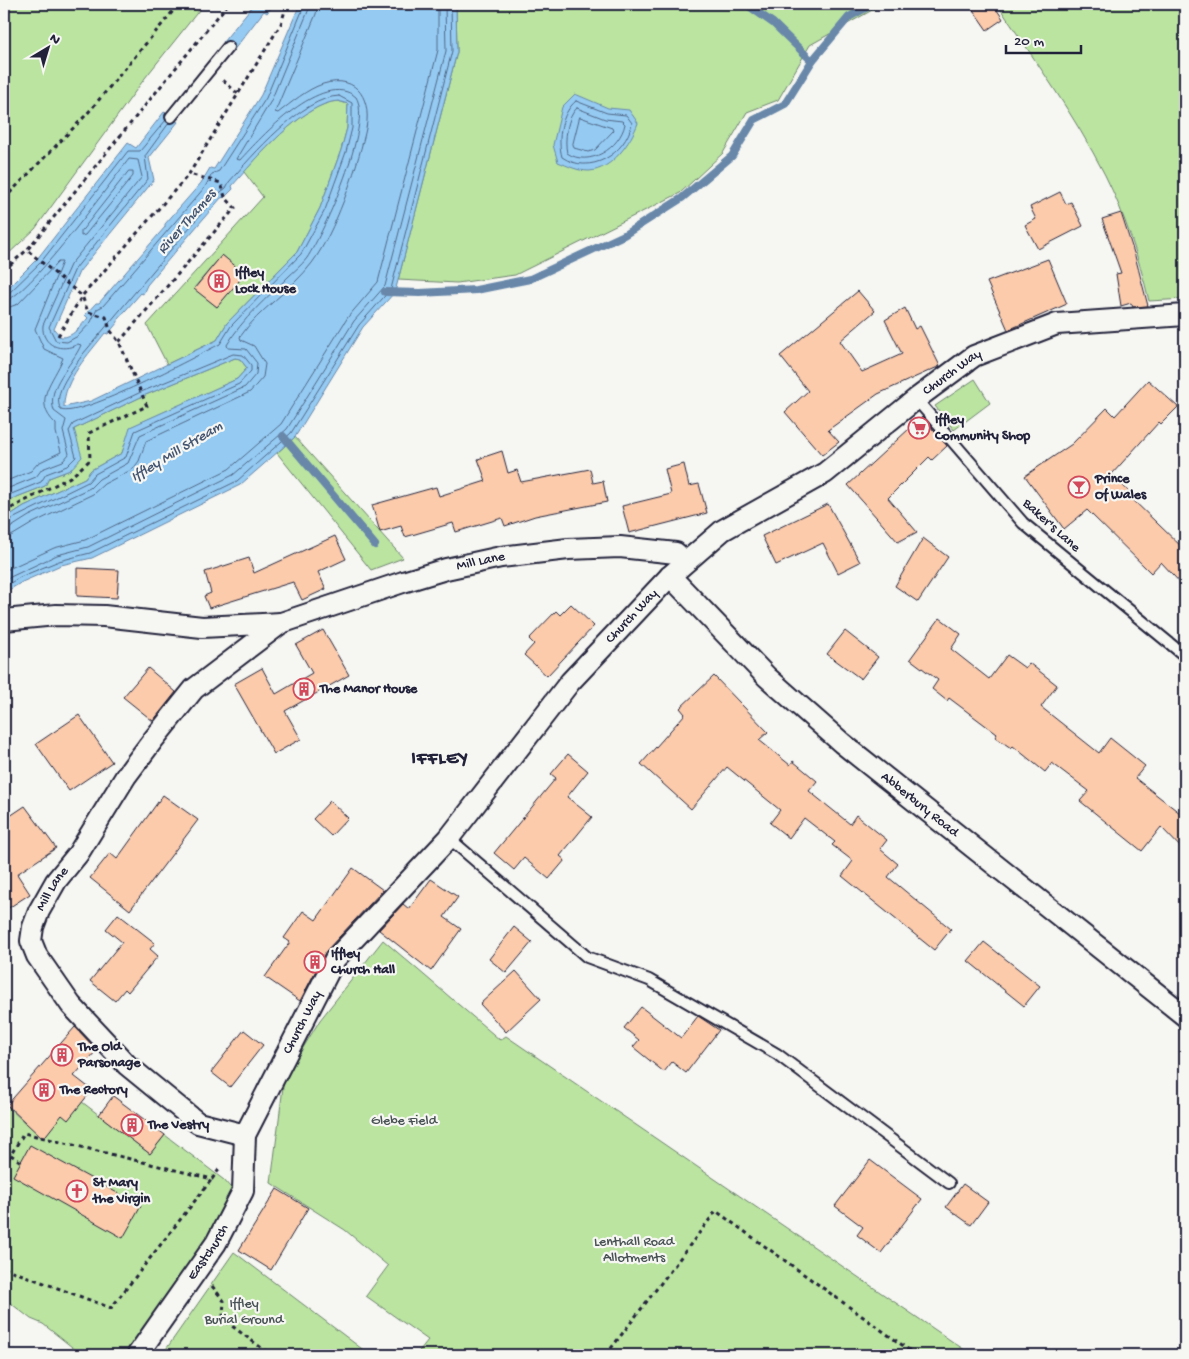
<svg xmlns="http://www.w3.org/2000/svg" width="1189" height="1359" font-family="'Gochi Hand',sans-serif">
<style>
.green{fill:#bae4a0;stroke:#6e836e;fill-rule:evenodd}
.water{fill:#95cbf3;stroke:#6787a9;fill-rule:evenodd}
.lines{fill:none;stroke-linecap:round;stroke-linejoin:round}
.shore{stroke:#506685;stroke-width:1}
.stream{stroke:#6787a9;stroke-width:8}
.building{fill:#fccbab;stroke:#22223b}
.lane-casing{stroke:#22223b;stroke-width:14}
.street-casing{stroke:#22223b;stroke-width:24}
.path{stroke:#22223b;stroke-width:3;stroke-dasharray:4 4;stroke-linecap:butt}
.lane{stroke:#f6f6f2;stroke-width:10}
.street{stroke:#f6f6f2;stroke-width:20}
.labels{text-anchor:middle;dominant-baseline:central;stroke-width:4.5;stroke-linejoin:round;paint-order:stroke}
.poi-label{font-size:14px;font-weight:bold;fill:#22223b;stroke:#f6f6f2;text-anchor:start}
.street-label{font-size:14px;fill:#22223b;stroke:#f6f6f2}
.park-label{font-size:14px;fill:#485254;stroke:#f6f6f2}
.water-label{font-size:15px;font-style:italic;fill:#445572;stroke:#f6f6f2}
.district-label{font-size:19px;font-weight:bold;letter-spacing:1px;fill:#22223b;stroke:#f6f6f2}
</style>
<rect width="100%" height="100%" fill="#f6f6f2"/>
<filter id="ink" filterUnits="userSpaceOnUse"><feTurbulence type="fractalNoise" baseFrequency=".02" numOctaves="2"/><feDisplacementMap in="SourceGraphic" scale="10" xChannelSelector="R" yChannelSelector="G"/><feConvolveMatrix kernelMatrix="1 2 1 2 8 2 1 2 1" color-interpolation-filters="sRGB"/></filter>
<g filter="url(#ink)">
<g class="green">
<polygon points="4,4 204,4 145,78 35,229 4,258"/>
<polygon points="456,4 751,4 763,12 752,4 883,4 810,45 778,100 747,112 723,153 680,193 515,275 457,283 398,280 457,52"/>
<path d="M997,4H1185V299L1149,301C1139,258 1125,215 1105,175C1075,116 1034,59 997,4Z"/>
<path d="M338,101L348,104L347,128L341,150L320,208L297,252L227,323L217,340L167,364L147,325L263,197L244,172C265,149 306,103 338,101ZM222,255L244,274L217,307L194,288Z"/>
<polygon points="235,358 240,359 247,368 237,379 131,427 122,453 91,470 85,478 24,506 4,519 4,502 45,486 49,478 70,470 74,429 143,396"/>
<polygon points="975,379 990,403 954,430 935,406"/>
<polygon points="295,437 403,558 371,570 277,453"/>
<polygon points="383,940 500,1040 506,1036 972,1355 416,1355 428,1340 366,1296 388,1266 345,1230 271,1183 284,1079 320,1020"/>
<polygon points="82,1102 150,1154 165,1135 224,1180 236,1194 131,1355 82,1355 43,1324 31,1319 4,1298 4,1103 25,1123 62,1115"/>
<polygon points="234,1252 370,1355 162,1355"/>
</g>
<g class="water">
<polygon points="254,4 274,4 267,13 264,11 233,51 223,42"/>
<path d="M300,4H456L457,52L395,292L363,327L295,437L240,485L92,558L61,565L22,582L4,593V519L24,506L85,478L91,470L122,453L130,427L237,379L247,368L240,359L235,358L143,396L74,429L82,457L70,470L49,478L45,486L4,502V292L37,259L128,143L136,148L164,112L178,122L149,158L154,180L79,272L54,329L61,337C73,338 80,326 88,318L85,315L96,303H99L165,227V224L201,183L210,168L214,169L261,95ZM338,101L348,104L347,128L341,150L320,208L297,252L227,323L217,340L91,401L64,407C63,380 90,353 105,333L108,334L118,322V319L141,293L143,294L147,285L221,198L225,197L233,189L232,186C255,160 303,103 338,101Z"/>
<path d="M575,94L608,108L629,110L638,123C631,142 612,170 589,171C578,171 568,166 558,162L553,145L562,107Z"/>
</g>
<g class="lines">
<g class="shore">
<path d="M339,96L352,103V128L346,152L325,210L301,254L231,326L220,344C196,356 81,418 61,410C51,393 74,368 83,354L217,195L226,188L229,182C252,156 302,97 339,96Z"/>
<path d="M576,101L607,113L626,115L632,123C626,154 590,176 562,157C557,139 561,113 576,101Z"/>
<path d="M577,108L605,119L622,121L625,124C620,148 589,168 567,153C564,141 567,116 577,108Z"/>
<polygon points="580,117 612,128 613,131 595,150 588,152 574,148 573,144"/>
<polyline points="169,123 145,156 148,179 75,269 49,327 56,341 67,342 78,336 91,322 97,309 103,306 205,187 212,174 219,171 266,98 305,4"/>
<polygon points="129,171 133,171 133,176 85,235 81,236 81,232"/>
<polyline points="4,295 9,293 41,262 128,151 140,151 166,120"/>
<path d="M4,301C26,300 111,182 129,159L138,160L142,177L70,265L43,325C41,346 62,353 78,344L81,345C72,366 46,386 54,411L66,420L63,431L69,454L63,461L42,469L36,477L4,490"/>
<path d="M4,309L18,304L58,262H62L35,329L44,349L63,358C54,381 31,401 56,424V432L61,452L38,463L31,471L4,482"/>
<polyline points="4,497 41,482 46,474 67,466 76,457 69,431 73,424 141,392 233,354 243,355 251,365 251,371 239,384 135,431 126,457 95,474 88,482 4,523"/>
<path d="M4,529L10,528L29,516L90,488L99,479L128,463L140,435L245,387L256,374L257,363L246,349L228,348L227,345C242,319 267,298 288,277C294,271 302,265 307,258C324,232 373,124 356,97C323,69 260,138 240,160L236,159L271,101L311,4"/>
<path d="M4,537L13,535L33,523L93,494L104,484L133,469L139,461L146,441L250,392L263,377L265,364L254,346L241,340L240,337C259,309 292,290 312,263C335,232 356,171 365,133C373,102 359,73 323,84C307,89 291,103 278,113L275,112L316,14L318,4"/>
<polyline points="4,571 54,548 85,540 229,469 281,424 348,317 378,282 438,50 438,4"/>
<polyline points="4,580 57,555 88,547 233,475 287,429 354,321 385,286 446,51 445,4"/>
<polyline points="4,587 20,577 59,561 90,553 237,481 291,433 359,325 391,289 452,51 451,4"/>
</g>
<g class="stream">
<polyline points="746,4 773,23 812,61 849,17 873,4"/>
<polyline points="385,292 420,293 476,290 530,279 624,235 682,198 732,156 754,120 785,104 812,61"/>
<polyline points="283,436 375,545"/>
</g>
</g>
<g class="building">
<polygon points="969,4 993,4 1003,19 987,30"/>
<polygon points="1060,192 1066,204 1071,202 1083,226 1038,249 1025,225 1036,219 1030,207"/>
<polygon points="1121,213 1135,256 1148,306 1133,307 1131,303 1121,306 1116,274 1121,273 1102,219"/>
<polygon points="222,255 245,274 217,307 194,289"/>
<polygon points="1048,259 1067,304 1008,330 987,282"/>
<polygon points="858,291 875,311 840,341 862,372 902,354 885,320 905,308 915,329 920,326 940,366 878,394 828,430 839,442 822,455 785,412 808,391 780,356"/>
<polygon points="1148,380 1178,407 1161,424 1159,422 1112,474 1132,495 1130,497 1185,550 1185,588 1161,562 1151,573 1087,510 1064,529 1025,476 1072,444 1107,408 1115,416"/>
<polygon points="922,417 947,446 932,460 929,457 888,498 917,532 898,542 848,485"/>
<polygon points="502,451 508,473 517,470 521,482 590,469 593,483 603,481 607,502 535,516 505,526 502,518 456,532 453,523 405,537 401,526 380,532 372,505 436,487 439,496 486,481 478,459"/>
<polygon points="684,464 689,486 699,484 707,513 629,533 622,506 671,494 665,469"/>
<polygon points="828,504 860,562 838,573 823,543 776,565 762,536"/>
<polygon points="335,536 346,559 318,572 326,589 302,600 293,582 209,608 204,596 211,593 205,572 249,558 254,573"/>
<polygon points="923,538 948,557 918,602 895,586"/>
<polygon points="77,568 119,570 117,598 77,596"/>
<polygon points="571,604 594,626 547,676 524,655 534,644 529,639 556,611 560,615"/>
<polygon points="940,618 961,634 951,649 989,679 1007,655 1025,668 1029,663 1057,685 1041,707 1099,753 1110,738 1145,766 1135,778 1185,817 1185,852 1161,827 1142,851 1080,801 1089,791 1052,763 1045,772 1013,746 1011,748 995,737 997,734 949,698 947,701 932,689 938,680 910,659"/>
<polygon points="323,630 349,675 285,711 301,739 274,754 234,684 262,668 276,694 312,673 296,645"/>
<polygon points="845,631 878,657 861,679 827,654"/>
<polygon points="148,668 176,692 153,721 123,697"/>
<polygon points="714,676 768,732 759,740 790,765 793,761 817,781 809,791 850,824 856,815 887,840 880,849 898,864 888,877 951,929 934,950 842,876 853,861 832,845 835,842 804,818 789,838 770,823 780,810 727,767 691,809 641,764 685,714 680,708"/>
<polygon points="79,715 112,762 69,791 36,744"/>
<polygon points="568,754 588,771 567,797 592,817 560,856 565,860 549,879 524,858 514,870 494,853 556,778 551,774"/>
<polygon points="163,795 198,820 130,910 90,878 110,853 117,859"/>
<polygon points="330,801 348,818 331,836 313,819"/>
<polygon points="25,806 56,848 17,874 30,894 4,911 4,820"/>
<polygon points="353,868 383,890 326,951 300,1001 265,977 290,942 284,938 303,911 316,920"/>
<polygon points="431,879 458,897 444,917 461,929 431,971 379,930 403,904 409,909"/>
<polygon points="118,914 155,943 150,949 158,956 128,992 125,989 115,1001 90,981 122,942 106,929"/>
<polygon points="514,927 532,942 506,973 489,959"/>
<polygon points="984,942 1040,986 1024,1006 968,961"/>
<polygon points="516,971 541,999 506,1032 480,1004"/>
<polygon points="641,1007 681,1038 698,1016 719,1030 686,1073 672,1062 664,1072 633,1047 639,1040 624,1028"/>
<polygon points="75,1027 97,1050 74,1076 92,1090 68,1120 62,1115 43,1139 7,1105"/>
<polygon points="244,1030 263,1045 230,1087 211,1072"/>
<polygon points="113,1096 165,1135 150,1154 99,1115"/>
<polygon points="30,1145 141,1206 123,1238 13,1176"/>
<polygon points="870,1160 922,1199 881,1253 857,1235 863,1227 835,1206"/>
<polygon points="963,1184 988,1202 971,1225 946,1207"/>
<polygon points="277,1189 308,1208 271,1270 239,1250"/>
</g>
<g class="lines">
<g class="lane-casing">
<g id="lane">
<polyline points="171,117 228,47"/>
<polyline points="916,399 1023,523 1185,656"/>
<polyline points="449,838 587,957 649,980 777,1054 949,1183"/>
</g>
</g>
<g class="street-casing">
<g id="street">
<path id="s1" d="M670,576L767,677L842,743L1185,1016"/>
<polyline points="4,620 56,615 104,616 202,627 281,623"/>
<path id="s2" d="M245,1135L198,1123L127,1065L71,1005L37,956L31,941L33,927L39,911L56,881L78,854L126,776L153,740L194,689L281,623L403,582L446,569L501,557L568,549L620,547L676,553L685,562"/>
<path id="s3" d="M140,1355L138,1354L216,1243L243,1191L245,1135L335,959L449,838L570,682L670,576L723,530L825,473L916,399L974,356L1057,324L1185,315"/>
</g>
</g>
<g class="path">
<polyline points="295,4 296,4"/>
<polyline points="223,80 239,95"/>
<polyline points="4,199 87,114 179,4"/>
<polyline points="4,270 27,250 228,4"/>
<polyline points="58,336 82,296 189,174 281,24 287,4"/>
<polyline points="119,342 235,208 225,197 221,183 189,174"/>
<polyline points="4,512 72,476 90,460 89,433 147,406 119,342 110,330 106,317 88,312 82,296 27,250"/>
<polyline points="4,1150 21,1162"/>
<polyline points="4,1166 24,1133 212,1179 221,1167"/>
<polyline points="4,1268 111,1308 212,1179"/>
<polyline points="212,1286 224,1301 223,1315 228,1323 271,1355"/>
<polyline points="606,1355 716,1211 916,1355"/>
</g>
<use href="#lane" class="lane"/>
<use href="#street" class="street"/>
</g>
</g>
<defs>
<g id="building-ring" transform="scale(1.125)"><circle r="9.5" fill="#f6f6f2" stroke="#d1495b" stroke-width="1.5"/><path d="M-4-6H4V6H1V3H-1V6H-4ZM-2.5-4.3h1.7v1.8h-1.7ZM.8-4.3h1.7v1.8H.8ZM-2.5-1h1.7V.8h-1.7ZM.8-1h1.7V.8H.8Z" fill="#d1495b"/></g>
<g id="supermarket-ring" transform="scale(1.125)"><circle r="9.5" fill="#f6f6f2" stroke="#d1495b" stroke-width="1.5"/><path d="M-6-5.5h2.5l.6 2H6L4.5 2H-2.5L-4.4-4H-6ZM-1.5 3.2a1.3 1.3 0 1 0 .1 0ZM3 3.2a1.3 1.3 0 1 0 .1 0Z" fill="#d1495b"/></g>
<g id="bar-ring" transform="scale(1.125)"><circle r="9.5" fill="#f6f6f2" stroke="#d1495b" stroke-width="1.5"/><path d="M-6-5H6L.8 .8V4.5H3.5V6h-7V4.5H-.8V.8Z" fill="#d1495b"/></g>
<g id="church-ring" transform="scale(1.125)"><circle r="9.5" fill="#f6f6f2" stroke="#d1495b" stroke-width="1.5"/><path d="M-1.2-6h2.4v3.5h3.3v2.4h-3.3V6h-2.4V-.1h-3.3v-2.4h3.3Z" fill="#d1495b"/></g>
</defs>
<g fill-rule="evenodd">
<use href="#building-ring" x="219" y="281"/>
<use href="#supermarket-ring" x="919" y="428"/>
<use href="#bar-ring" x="1079" y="487"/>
<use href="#building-ring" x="304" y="689"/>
<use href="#building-ring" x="315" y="962"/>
<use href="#building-ring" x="62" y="1055"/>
<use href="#building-ring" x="44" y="1090"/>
<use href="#building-ring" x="132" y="1125"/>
<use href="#church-ring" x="77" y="1191"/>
</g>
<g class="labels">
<g class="poi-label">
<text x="235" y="273">Iffley<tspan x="235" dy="16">Lock House</tspan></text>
<text x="935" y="420">Iffley<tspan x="935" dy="16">Community Shop</tspan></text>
<text x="1095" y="479">Prince<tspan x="1095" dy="16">Of Wales</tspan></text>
<text x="320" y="689">The Manor House</text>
<text x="331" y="954">Iffley<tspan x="331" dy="16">Church Hall</tspan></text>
<text x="78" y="1047">The Old<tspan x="78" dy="16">Parsonage</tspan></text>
<text x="60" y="1090">The Rectory</text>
<text x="148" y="1125">The Vestry</text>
<text x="93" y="1183">St Mary<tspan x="93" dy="16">the Virgin</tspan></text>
</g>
<g class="street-label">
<text stroke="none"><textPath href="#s3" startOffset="1309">Church Way</textPath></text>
<text transform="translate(1051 526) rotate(42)">Baker's Lane</text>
<text stroke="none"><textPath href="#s2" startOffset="919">Mill Lane</textPath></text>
<text stroke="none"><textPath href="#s3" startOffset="904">Church Way</textPath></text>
<text stroke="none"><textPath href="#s1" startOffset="339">Abberbury Road</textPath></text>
<text stroke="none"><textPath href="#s2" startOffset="355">Mill Lane</textPath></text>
<text stroke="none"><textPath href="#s3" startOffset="379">Church Way</textPath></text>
<text stroke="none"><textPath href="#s3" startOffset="126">Eastchurch</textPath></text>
</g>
<g class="park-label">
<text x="404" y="1121">Glebe Field</text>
<text x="634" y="1242">Lenthall Road<tspan x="634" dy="16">Allotments</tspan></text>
<text x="244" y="1304">Iffley<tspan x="244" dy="16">Burial Ground</tspan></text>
</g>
<g class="water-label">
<text transform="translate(187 222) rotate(-49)">River Thames</text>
<text transform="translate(177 452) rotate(-31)">Iffley Mill Stream</text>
</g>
<g class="district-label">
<text x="440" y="759">IFFLEY</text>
</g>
</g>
<rect width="1189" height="1359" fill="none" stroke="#f6f6f2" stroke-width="20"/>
<rect x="10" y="10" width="1169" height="1339" fill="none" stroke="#22223b" stroke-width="2" filter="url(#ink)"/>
<g transform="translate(48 48) rotate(38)" stroke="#f6f6f2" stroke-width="4" paint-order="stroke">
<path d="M0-4L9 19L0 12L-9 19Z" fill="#22223b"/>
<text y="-8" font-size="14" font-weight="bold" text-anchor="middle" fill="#22223b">N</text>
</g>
<path d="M1006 45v8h75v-8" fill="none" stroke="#22223b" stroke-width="2.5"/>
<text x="1014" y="45" font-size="15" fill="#22223b" stroke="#f6f6f2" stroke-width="4" paint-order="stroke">20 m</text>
</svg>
